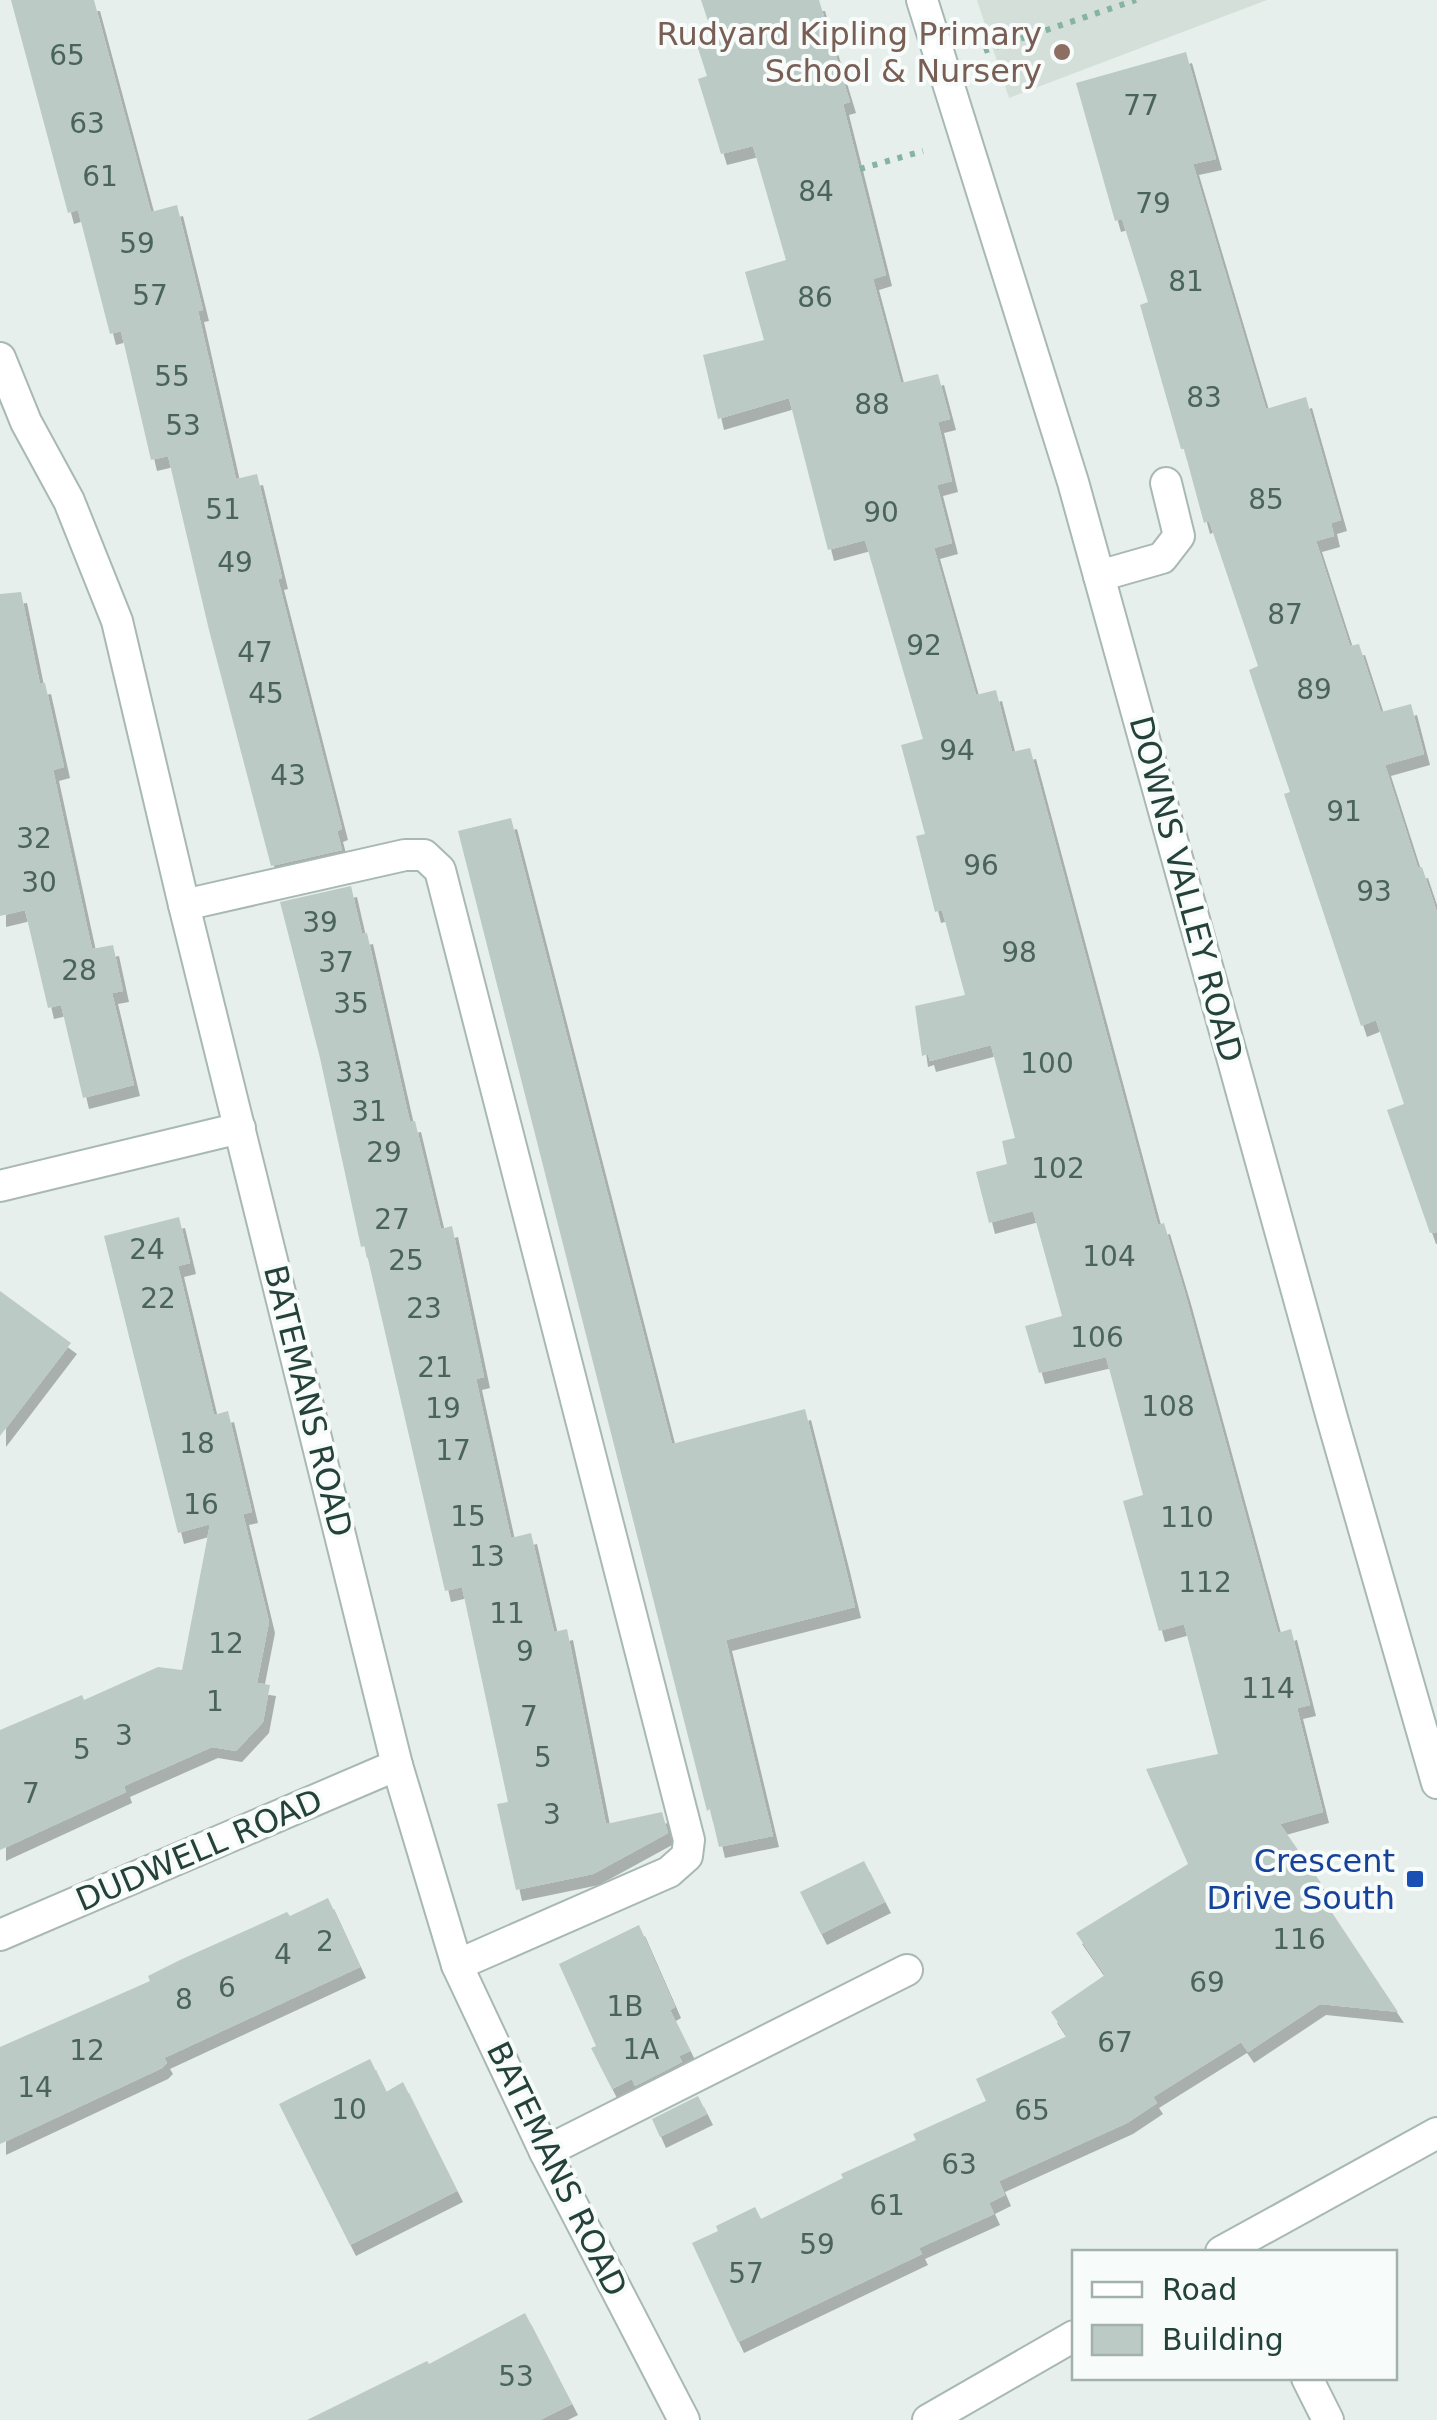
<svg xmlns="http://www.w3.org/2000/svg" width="1437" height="2420" font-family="'DejaVu Sans',sans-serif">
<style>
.built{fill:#d4dfda}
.building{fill:#bbcac4;filter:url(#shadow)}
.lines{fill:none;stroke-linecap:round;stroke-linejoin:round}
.minor-casing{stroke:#a8b8b2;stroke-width:34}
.path{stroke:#86b3a5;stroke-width:6;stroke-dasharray:5 8;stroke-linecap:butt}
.minor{stroke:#fff;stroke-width:30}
.education-dot{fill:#8d6e63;stroke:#f7fbf9;stroke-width:4}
.transit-dot{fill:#1a4fb4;stroke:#f7fbf9;stroke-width:4}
.labels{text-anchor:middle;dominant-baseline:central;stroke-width:8;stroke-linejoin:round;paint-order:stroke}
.number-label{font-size:28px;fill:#4a645c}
.education-label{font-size:32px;fill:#785e54;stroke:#f7fbf9;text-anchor:end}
.street-label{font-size:32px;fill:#24423a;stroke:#f7fbf9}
.transit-label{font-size:32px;fill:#164399;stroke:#f7fbf9;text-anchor:end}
</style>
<defs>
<filter id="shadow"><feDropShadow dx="6" dy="11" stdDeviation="0" flood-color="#0004"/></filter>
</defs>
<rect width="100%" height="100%" fill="#e6efeb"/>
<polygon class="built" points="977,0 1267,0 1009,98"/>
<g class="building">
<polygon points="11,0 94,0 151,212 177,205 203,310 198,311 236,479 257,474 282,578 278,579 342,829 337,831 342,850 271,866 209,630 168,456 151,460 121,331 110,334 78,210 68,213"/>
<polygon points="701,0 819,0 850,102 843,104 886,275 873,279 901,383 938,374 950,419 938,422 952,481 937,485 952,543 934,548 976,695 996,690 1012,752 1030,748 1158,1225 1164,1223 1185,1293 1278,1633 1291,1629 1310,1705 1297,1708 1323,1812 1280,1824 1321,1883 1315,1887 1398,2012 1320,2004 1248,2052 1241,2042 1153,2097 1157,2103 1127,2123 999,2181 1005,2195 989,2203 994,2214 919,2248 922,2254 738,2342 692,2243 718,2231 716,2226 755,2207 761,2219 843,2178 841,2174 916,2140 913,2134 986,2101 976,2079 1067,2036 1051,2012 1105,1975 1076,1933 1188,1864 1146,1769 1218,1754 1184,1624 1159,1631 1123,1501 1143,1495 1106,1357 1039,1373 1025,1326 1062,1316 1033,1211 989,1223 976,1172 1007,1164 1002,1141 1015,1138 991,1045 930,1061 928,1054 922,1056 915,1006 965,995 942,910 935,912 916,836 925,834 901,745 923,739 865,540 828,550 789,398 718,419 703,355 764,340 745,272 786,260 753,146 721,154 698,79 707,76 696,42 713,36"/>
<polygon points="1186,52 1216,159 1193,164 1266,409 1306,397 1341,520 1331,523 1334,536 1316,541 1350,646 1359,644 1381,712 1411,704 1424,754 1385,765 1418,868 1422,867 1437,912 1437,1232 1430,1233 1387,1110 1404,1104 1376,1020 1361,1026 1284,794 1290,792 1249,670 1258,666 1209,521 1204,523 1184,449 1181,449 1140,305 1148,302 1122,219 1115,221 1076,83"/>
<polygon points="21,592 40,684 45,683 64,767 53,770 92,949 113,945 123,991 112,993 134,1085 83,1098 61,1005 48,1008 25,910 0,916 0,594"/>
<polygon points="511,818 672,1444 805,1409 843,1557 855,1607 726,1640 773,1836 719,1847 710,1809 707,1811 458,831"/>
<polygon points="351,886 362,934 367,933 410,1122 415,1121 441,1229 452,1226 484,1377 476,1379 511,1538 531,1533 554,1632 567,1629 606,1824 662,1812 668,1833 593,1874 516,1890 497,1804 508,1802 462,1587 445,1591 365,1246 361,1247 320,1058 280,902"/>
<polygon points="179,1217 190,1263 178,1266 214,1415 228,1411 252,1512 243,1514 269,1622 257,1683 270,1685 263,1722 236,1751 212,1747 124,1786 126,1792 0,1850 0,1730 82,1695 84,1700 158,1667 182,1670 210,1524 178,1533 104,1236"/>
<polygon points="0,1291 71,1343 0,1436"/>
<polygon points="864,1861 885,1902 821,1934 800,1892"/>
<polygon points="328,1898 360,1967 164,2058 167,2063 162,2068 0,2144 0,2047 150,1981 148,1976 182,1959 287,1912 290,1916"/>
<polygon points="639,1925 675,2007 670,2010 690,2051 679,2056 682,2062 635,2086 632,2079 612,2089 591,2048 596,2046 559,1964"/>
<polygon points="370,2059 386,2092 403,2082 457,2191 350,2245 279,2104"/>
<polygon points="698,2096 707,2114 660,2137 652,2119"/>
<polygon points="525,2313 572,2404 540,2420 307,2420 427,2361 429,2364"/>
</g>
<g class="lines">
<g class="minor-casing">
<g id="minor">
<polyline points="922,0 1073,482 1332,1418 1437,1783"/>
<polyline points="0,358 26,422 69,501 117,621 184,905 397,1765 457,1965 545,2152 684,2420"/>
<polyline points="1099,576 1162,558 1179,536 1166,483"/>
<polyline points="184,905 405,855 424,855 440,870 689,1840 687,1856 669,1872 457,1965"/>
<polyline points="0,1186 240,1128"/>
<polyline points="0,1935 397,1765"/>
<polyline points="545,2152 907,1970"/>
<polyline points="1221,2252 1437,2133"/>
<polyline points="1307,2378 1328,2420"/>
<polyline points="928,2420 1074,2336"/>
</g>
</g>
<g class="path">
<polyline points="984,51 1136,0"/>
<polyline points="860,169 923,151"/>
</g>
<use href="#minor" class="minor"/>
</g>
<circle class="education-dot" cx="1062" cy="52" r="10"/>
<rect class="transit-dot" x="1405" y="1869" width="20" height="20" rx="5"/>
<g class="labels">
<g class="number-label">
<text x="67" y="55">65</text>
<text x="1141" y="105">77</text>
<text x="87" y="123">63</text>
<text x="100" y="176">61</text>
<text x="816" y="191">84</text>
<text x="1153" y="203">79</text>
<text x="137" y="243">59</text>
<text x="1186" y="281">81</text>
<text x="150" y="295">57</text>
<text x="815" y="297">86</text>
<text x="172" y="376">55</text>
<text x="1204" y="397">83</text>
<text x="872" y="404">88</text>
<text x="183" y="425">53</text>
<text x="1266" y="499">85</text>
<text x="223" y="509">51</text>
<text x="881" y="512">90</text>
<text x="235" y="562">49</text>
<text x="1285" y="614">87</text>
<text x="924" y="645">92</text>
<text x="255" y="652">47</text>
<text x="1314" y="689">89</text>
<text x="266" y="693">45</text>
<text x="957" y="750">94</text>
<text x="288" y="775">43</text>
<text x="1344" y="811">91</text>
<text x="34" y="838">32</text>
<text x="981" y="865">96</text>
<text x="39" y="882">30</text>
<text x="1374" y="891">93</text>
<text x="320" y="922">39</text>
<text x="1019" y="952">98</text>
<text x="336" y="962">37</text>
<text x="79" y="970">28</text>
<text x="351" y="1003">35</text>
<text x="1047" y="1063">100</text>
<text x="353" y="1072">33</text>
<text x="369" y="1111">31</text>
<text x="384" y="1152">29</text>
<text x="1058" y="1168">102</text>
<text x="392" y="1219">27</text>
<text x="147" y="1249">24</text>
<text x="1109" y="1256">104</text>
<text x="406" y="1260">25</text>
<text x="158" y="1298">22</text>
<text x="424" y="1308">23</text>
<text x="1097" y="1337">106</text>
<text x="435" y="1367">21</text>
<text x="1168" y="1406">108</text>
<text x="443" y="1408">19</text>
<text x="197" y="1443">18</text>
<text x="453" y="1450">17</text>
<text x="201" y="1504">16</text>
<text x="468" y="1516">15</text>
<text x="1187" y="1517">110</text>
<text x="487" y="1556">13</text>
<text x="1205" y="1582">112</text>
<text x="507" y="1613">11</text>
<text x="226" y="1643">12</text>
<text x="525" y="1651">9</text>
<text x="1268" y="1688">114</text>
<text x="215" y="1701">1</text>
<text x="529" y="1716">7</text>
<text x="124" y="1735">3</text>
<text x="82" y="1749">5</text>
<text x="543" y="1757">5</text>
<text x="31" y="1793">7</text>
<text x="552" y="1814">3</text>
<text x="1299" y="1939">116</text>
<text x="325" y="1941">2</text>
<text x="283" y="1954">4</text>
<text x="1207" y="1982">69</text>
<text x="227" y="1987">6</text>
<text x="184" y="1999">8</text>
<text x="625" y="2006">1B</text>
<text x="1115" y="2042">67</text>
<text x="641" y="2049">1A</text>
<text x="87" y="2050">12</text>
<text x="35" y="2087">14</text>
<text x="349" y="2109">10</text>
<text x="1032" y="2110">65</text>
<text x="959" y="2164">63</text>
<text x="887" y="2205">61</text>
<text x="817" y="2244">59</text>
<text x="746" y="2273">57</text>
<text x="516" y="2376">53</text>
</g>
<g class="education-label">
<text x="1042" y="34">Rudyard Kipling Primary<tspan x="1042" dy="37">School &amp; Nursery</tspan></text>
</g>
<g class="street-label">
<text transform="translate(1186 889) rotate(75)">DOWNS VALLEY ROAD</text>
<text transform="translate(308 1401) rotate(76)">BATEMANS ROAD</text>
<text transform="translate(199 1850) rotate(-23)">DUDWELL ROAD</text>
<text transform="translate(557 2169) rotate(64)">BATEMANS ROAD</text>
</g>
<g class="transit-label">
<text x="1395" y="1861">Crescent<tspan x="1395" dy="37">Drive South</tspan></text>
</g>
</g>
<rect x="1072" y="2250" width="325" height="130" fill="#f7fbf9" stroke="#a3b1ad" stroke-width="2.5"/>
<rect x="1092" y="2282" width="50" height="15" fill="#ffffff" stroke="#a3b1ad" stroke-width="2.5"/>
<text x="1162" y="2300" font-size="30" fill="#24423a">Road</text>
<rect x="1092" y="2325" width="50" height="30" fill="#bbcac4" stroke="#a3b1ad" stroke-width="2.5"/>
<text x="1162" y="2350" font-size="30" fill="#24423a">Building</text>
</svg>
